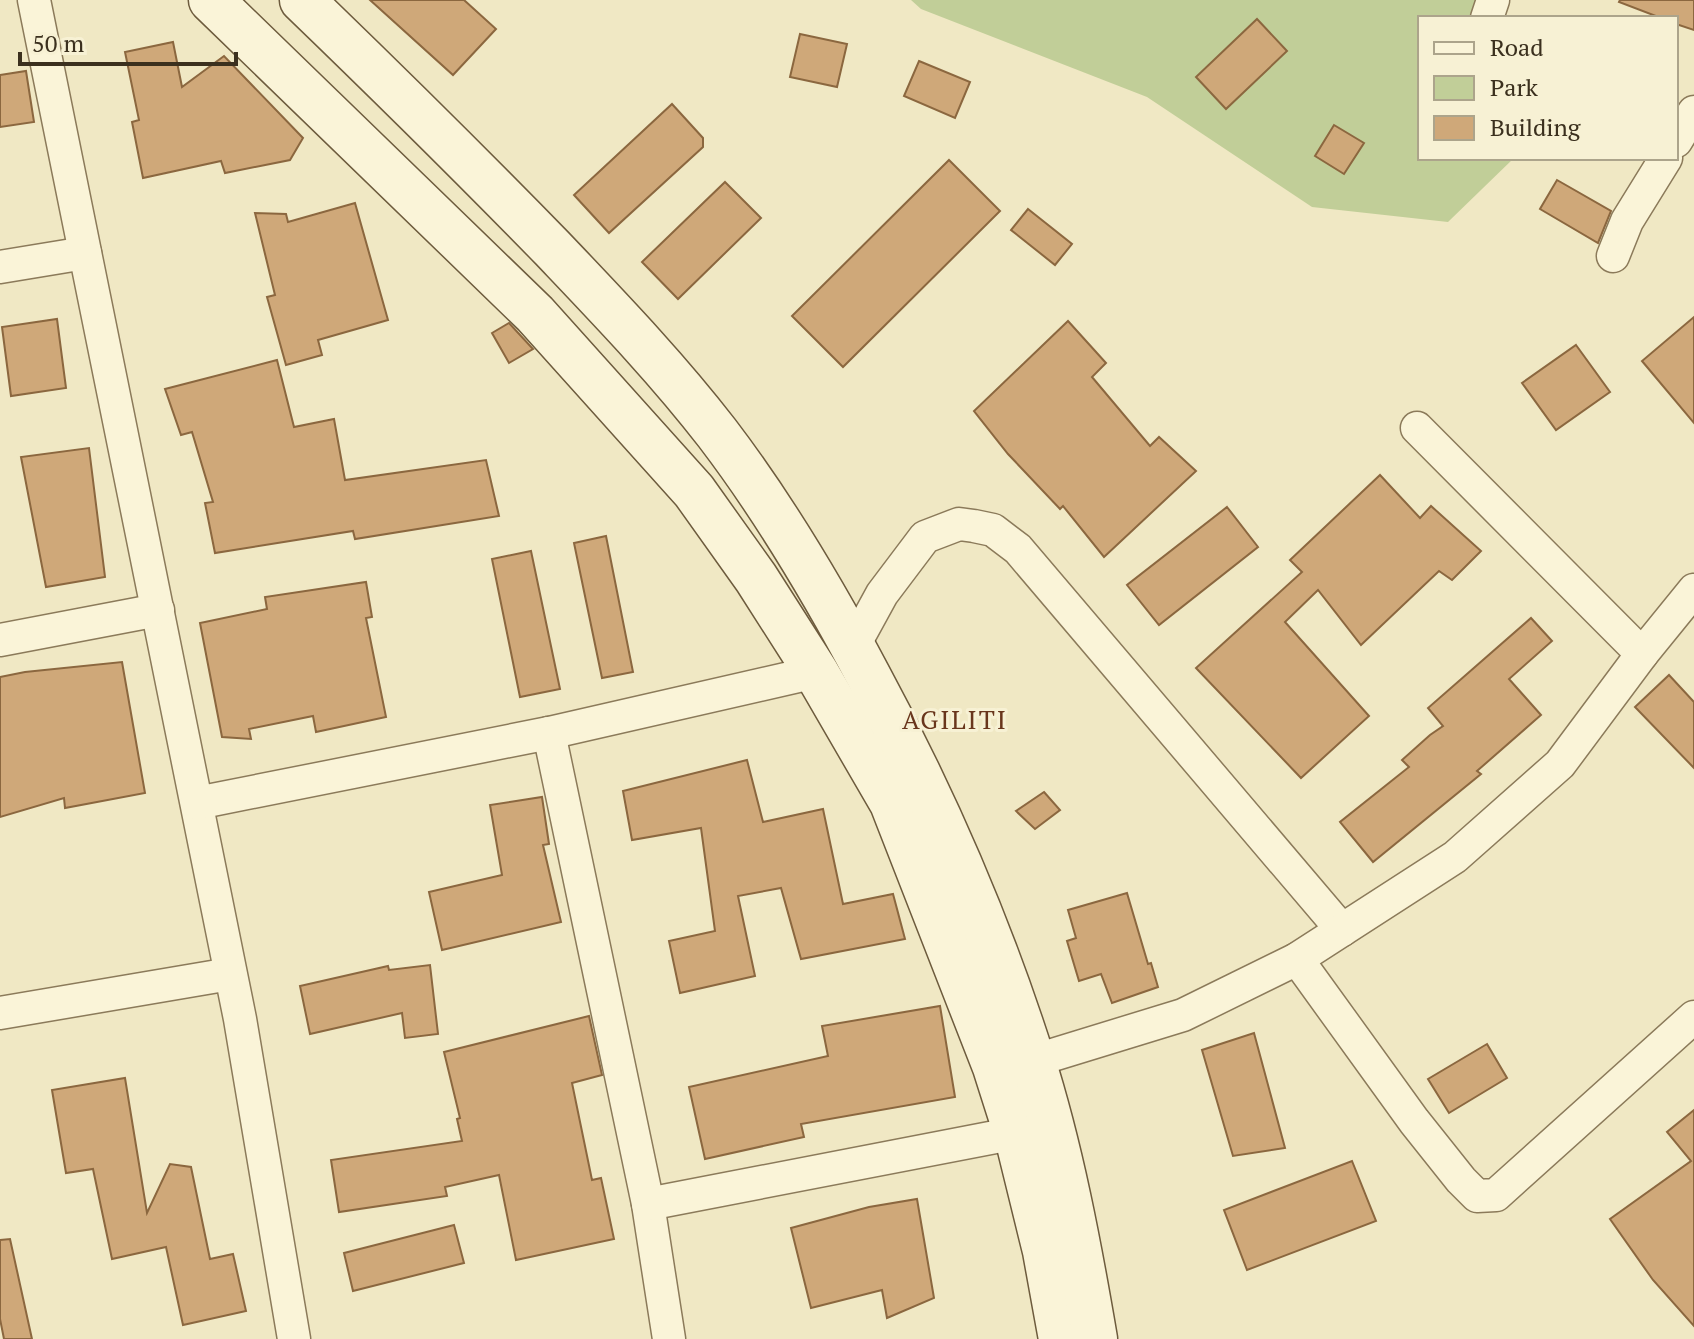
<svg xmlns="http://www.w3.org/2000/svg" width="1694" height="1339" font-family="'PT Serif',serif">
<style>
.green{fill:#c1ce98}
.building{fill:#cfa879;stroke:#8b673f;stroke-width:2}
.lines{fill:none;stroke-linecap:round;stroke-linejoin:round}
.street-casing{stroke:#8b7a5a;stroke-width:35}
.secondary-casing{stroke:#6d5b3d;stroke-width:47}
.street{stroke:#faf4d8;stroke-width:32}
.secondary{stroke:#faf4d8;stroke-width:44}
.labels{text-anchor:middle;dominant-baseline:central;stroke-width:6;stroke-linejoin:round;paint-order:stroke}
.neighbourhood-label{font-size:26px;letter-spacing:2px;fill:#69361c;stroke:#f7f1d4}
</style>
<rect width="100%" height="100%" fill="#f0e8c4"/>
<polygon class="green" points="911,0 1477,0 1471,18 1420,18 1420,158 1514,158 1448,222 1312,207 1147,97 921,9"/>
<g class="building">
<polygon points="370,0 464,0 496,29 453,75"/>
<polygon points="1620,0 1694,0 1694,30 1676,24 1676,18 1661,18 1619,2"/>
<polygon points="1257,19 1287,51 1226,109 1196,77"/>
<polygon points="800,34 847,44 837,87 790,77"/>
<polygon points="173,42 182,87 224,56 303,138 290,160 225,173 221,161 143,178 132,122 139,120 125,52"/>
<polygon points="919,61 970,82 955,118 904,96"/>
<polygon points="26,71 34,122 0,127 0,75"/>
<polygon points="672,104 703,138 703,147 609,233 574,195"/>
<polygon points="1334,125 1364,143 1344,174 1315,156"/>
<polygon points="949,160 1000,211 843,367 792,316"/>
<polygon points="1557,180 1611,211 1598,243 1540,209"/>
<polygon points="725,182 761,218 678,299 642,262"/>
<polygon points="355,203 388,320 318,340 322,355 286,365 267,297 275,295 255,213 286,214 288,222"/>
<polygon points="1028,209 1072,244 1055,265 1011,230"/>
<polygon points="1694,317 1694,423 1642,361"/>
<polygon points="57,319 66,388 11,396 2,327"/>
<polygon points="1068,321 1106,363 1092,377 1150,446 1159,437 1196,471 1104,557 1063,506 1060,509 1008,454 974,411"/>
<polygon points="509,323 533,349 509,363 492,333"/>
<polygon points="1576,345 1610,392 1556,430 1522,383"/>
<polygon points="277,360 294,427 334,419 345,480 486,460 499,516 355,539 353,531 215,553 205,503 213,502 192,432 181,435 165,389"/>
<polygon points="89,448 105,577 46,587 21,457"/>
<polygon points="1380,475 1420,518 1431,506 1481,551 1452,580 1439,571 1361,645 1318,590 1285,622 1369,716 1301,778 1196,668 1302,572 1290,560"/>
<polygon points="1227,507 1258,547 1159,625 1127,585"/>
<polygon points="606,536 633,672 602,678 574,543"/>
<polygon points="531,551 560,689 520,697 492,559"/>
<polygon points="366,582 372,617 366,618 386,717 316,732 313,716 249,729 251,739 222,737 200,623 267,609 265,597"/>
<polygon points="1531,618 1552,641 1509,679 1541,715 1477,771 1481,774 1373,862 1340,822 1409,767 1402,760 1430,735 1443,726 1428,708"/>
<polygon points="122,662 145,793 65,808 64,798 0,817 0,677 25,672"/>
<polygon points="1669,675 1694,702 1694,768 1635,707"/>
<polygon points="747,760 763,822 823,809 843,904 893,894 905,939 801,959 781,888 738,896 755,976 680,993 669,941 715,931 701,828 632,840 623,791"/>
<polygon points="1044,792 1060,810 1035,829 1016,811"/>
<polygon points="542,797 549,844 543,845 561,922 442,950 429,892 502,875 490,805"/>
<polygon points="1127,893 1148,964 1151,963 1158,987 1112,1003 1101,974 1079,981 1067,941 1076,938 1068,910"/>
<polygon points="430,965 438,1034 405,1038 402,1013 310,1034 300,986 388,966 389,970"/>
<polygon points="940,1006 955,1097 801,1124 804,1137 705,1159 689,1087 828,1056 822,1026"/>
<polygon points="589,1016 602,1075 572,1083 592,1180 601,1178 614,1239 516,1260 499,1175 445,1187 447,1196 339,1212 331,1160 462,1141 457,1119 460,1118 444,1052"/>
<polygon points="1254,1033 1285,1148 1233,1156 1202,1050"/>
<polygon points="1487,1044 1507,1078 1449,1113 1428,1079"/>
<polygon points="125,1078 147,1213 170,1164 191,1167 210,1259 233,1254 246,1311 183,1325 166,1247 112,1259 93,1169 66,1173 52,1090"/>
<polygon points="1694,1110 1694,1326 1653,1280 1610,1219 1691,1161 1667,1132"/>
<polygon points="1352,1161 1376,1221 1247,1270 1224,1210"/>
<polygon points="917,1199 934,1298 887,1318 882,1290 811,1308 791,1228 869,1207"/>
<polygon points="454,1225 464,1263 353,1291 344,1253"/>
<polygon points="10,1239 32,1339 4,1339 0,1319 0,1240"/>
</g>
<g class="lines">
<g class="street-casing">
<g id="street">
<polyline points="34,0 240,1019 294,1339"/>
<polyline points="1487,18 1493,0"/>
<polyline points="1676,141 1694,112"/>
<polyline points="1613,256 1627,221 1666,158"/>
<polyline points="0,267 85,253"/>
<polyline points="1417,428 1642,654"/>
<polyline points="0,640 158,610"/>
<polyline points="853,647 882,594 925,537 959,524 974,526 993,530 1018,549 1342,930"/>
<polyline points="549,733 648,1204 669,1339"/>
<polyline points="197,803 549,733 816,672"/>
<polyline points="1297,959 1414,1121 1461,1180 1477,1196 1496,1195 1694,1017"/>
<polyline points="0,1013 230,974"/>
<polyline points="1033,1061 1183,1015 1297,959 1455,857 1560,764 1642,654 1694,590"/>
<polyline points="648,1204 1016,1133"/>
</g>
</g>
<g class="secondary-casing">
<g id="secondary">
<polyline points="211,0 535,314 694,491 756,578 816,672 892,803 995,1067 1016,1133 1045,1251 1061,1339"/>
<path d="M302,0C387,82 470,164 552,248C609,308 666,367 717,433C775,509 824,592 869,677C935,799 990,926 1032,1058C1061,1149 1079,1245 1095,1339"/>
</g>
</g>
<use href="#street" class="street"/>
<use href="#secondary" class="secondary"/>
</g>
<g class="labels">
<g class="neighbourhood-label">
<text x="955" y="719">AGILITI</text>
</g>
</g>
<rect x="1418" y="16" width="260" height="144" fill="#f7f1d4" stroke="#aca48b" stroke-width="2"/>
<rect x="1434" y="42" width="40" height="12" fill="#faf4d8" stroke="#aca48b" stroke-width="2"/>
<text x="1490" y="56" font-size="24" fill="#3b301e">Road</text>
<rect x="1434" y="76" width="40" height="24" fill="#c1ce98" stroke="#aca48b" stroke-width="2"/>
<text x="1490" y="96" font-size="24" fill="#3b301e">Park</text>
<rect x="1434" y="116" width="40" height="24" fill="#cfa879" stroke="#aca48b" stroke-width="2"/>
<text x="1490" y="136" font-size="24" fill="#3b301e">Building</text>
<path d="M20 52v12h216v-12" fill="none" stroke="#3b301e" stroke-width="4"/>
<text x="32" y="52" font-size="24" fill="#3b301e" stroke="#f7f1d4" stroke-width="6" paint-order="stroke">50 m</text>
</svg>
